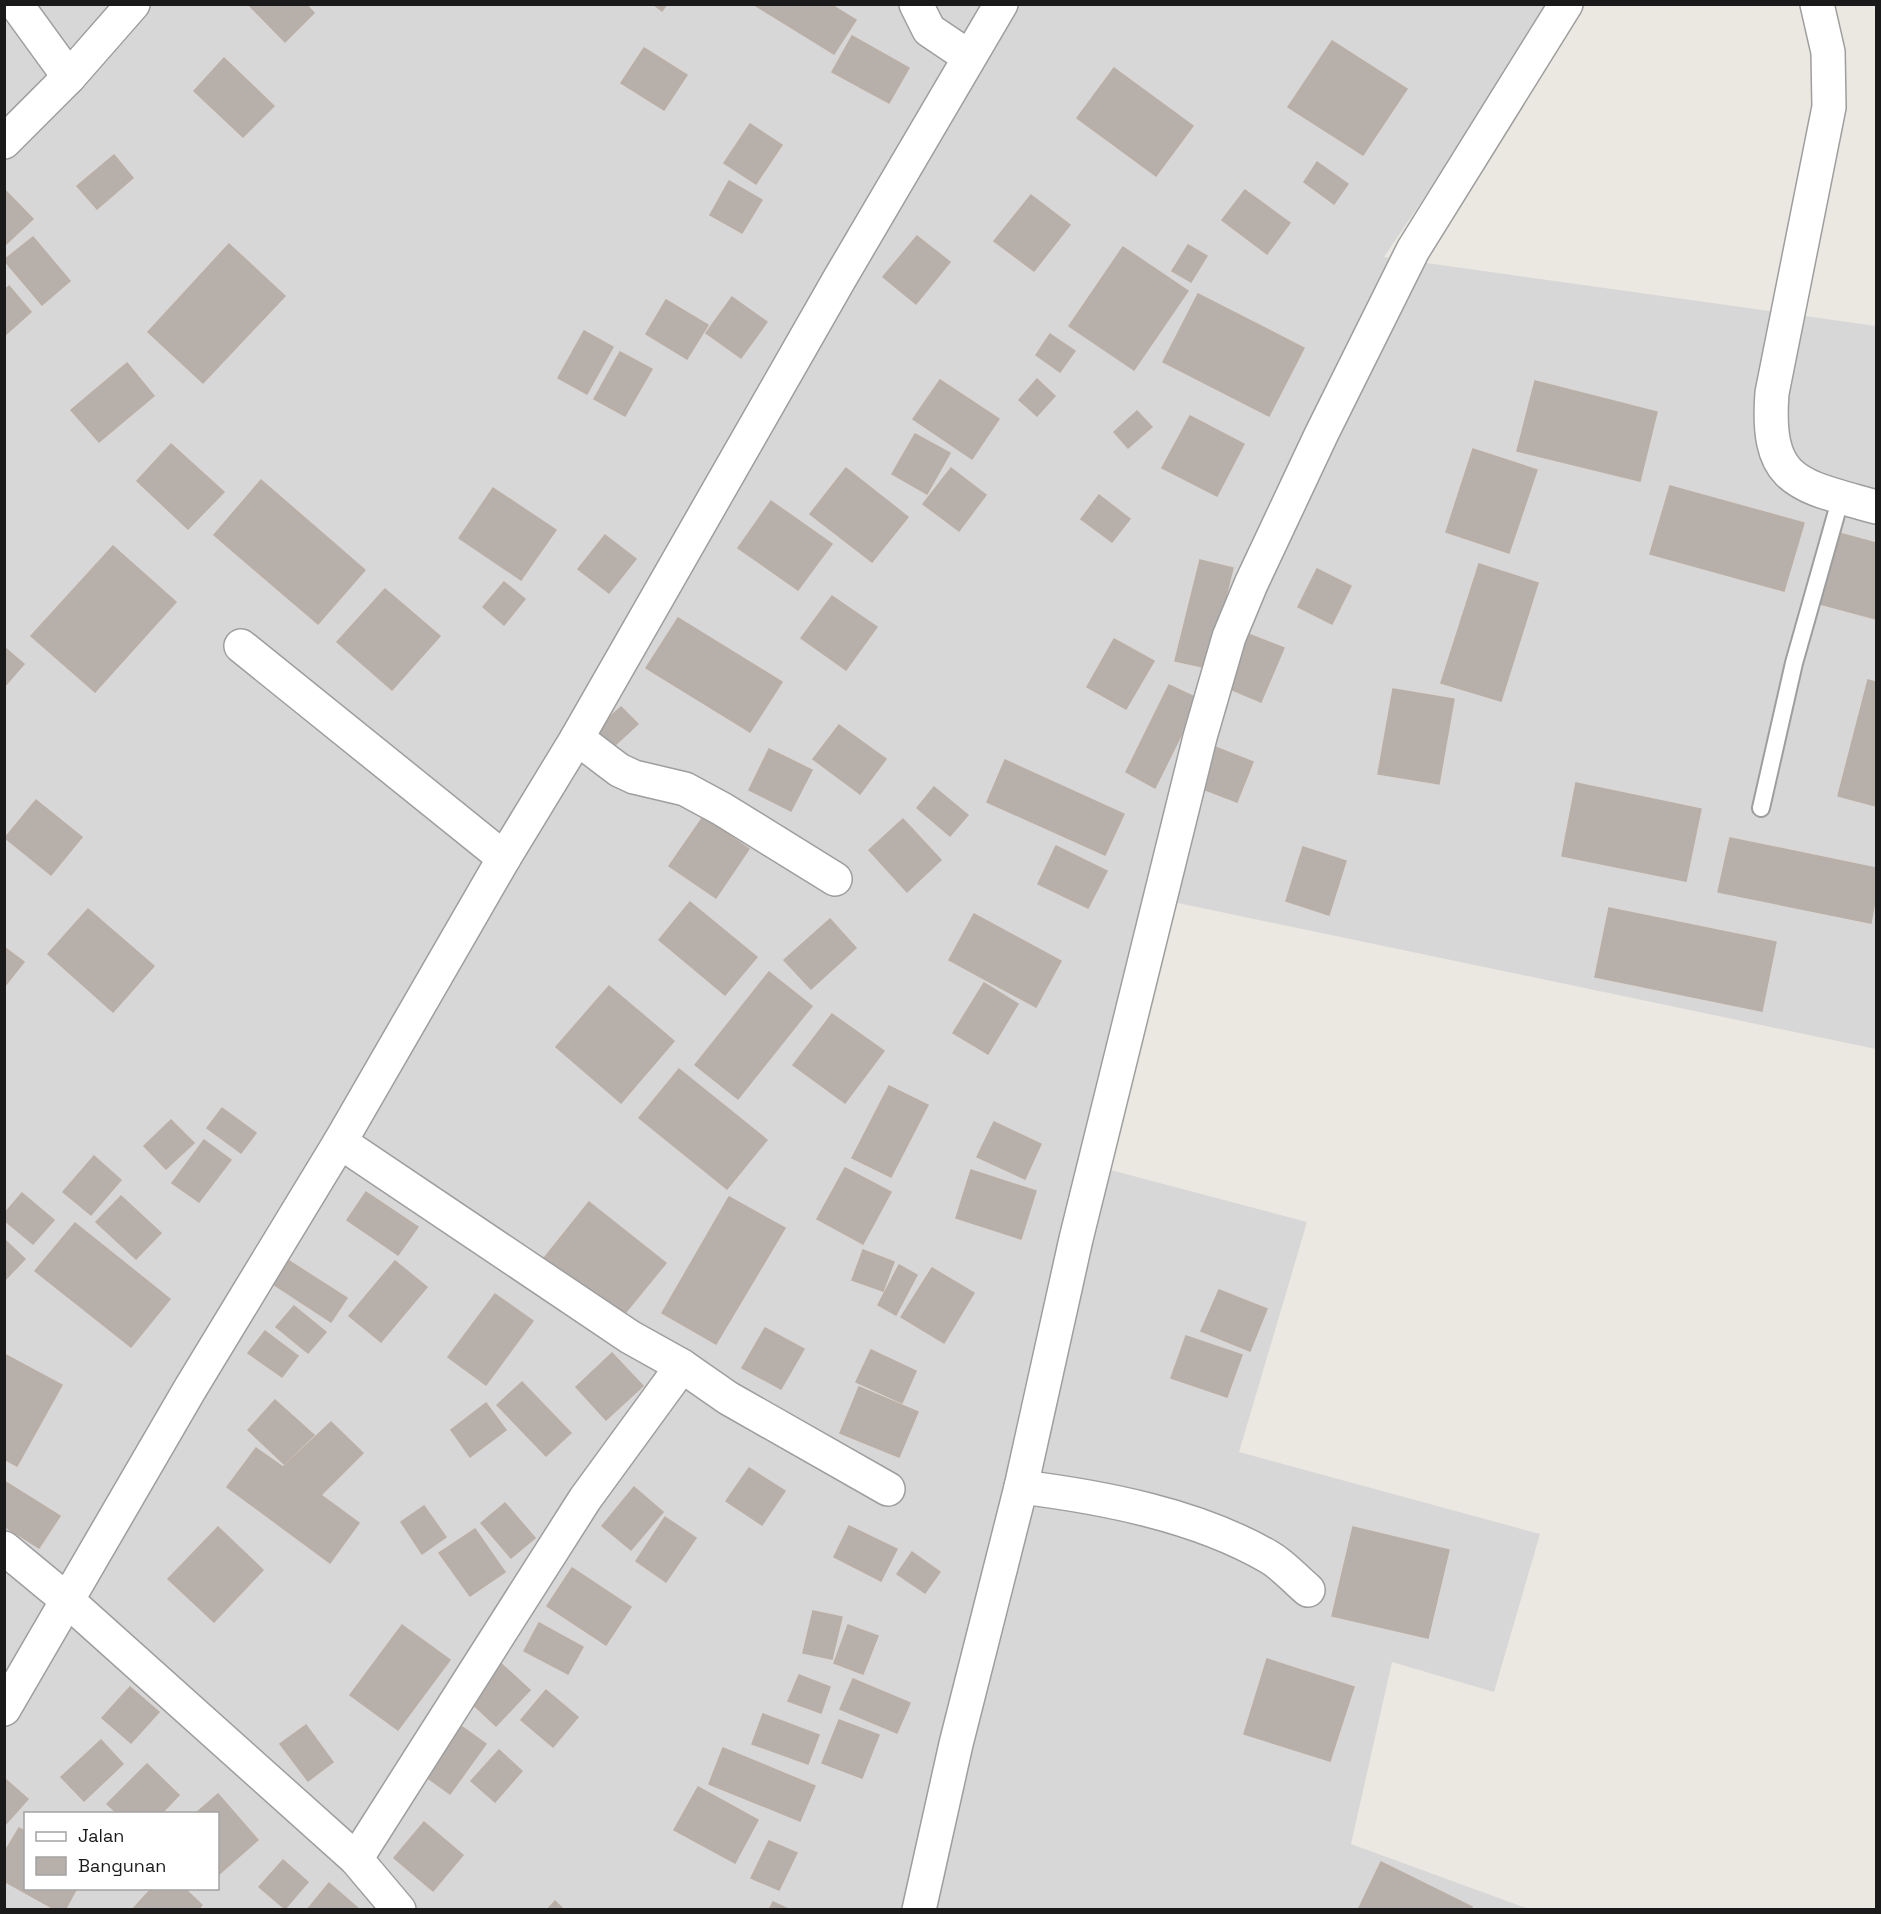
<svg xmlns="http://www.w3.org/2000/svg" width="1881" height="1914" font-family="'Space Grotesk',sans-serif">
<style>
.residential{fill:#d8d7d7;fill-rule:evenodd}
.building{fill:#b7b0aa;stroke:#bbafa5;stroke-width:1.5}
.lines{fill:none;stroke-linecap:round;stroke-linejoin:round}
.lane-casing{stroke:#9e9e9e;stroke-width:20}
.street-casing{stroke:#9e9e9e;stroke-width:36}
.lane{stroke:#fff;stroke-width:16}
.street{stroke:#fff;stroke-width:33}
</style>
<rect width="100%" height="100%" fill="#ebe8e1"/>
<path class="residential" d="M5,5H1554L1384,257L1876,326V1049L1159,899L1088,1164L1307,1222L1239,1452L1540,1534L1494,1692L1392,1662L1351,1844L1529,1909L5,1910ZM26,1814H218V1888H26Z"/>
<g class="building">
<polygon points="248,4 306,4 314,13 285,42"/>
<polygon points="653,4 667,4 662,11"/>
<polygon points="753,4 830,4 856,20 834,54"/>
<polygon points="852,36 909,68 889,103 832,72"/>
<polygon points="1332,41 1407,89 1363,155 1288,107"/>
<polygon points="644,48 687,75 664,110 621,83"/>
<polygon points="224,58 274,106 243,137 194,91"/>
<polygon points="1114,68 1193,126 1156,176 1077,118"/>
<polygon points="750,124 782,145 756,184 724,163"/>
<polygon points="114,155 133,178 97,209 77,186"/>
<polygon points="1317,162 1348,184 1334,204 1304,182"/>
<polygon points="729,181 762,200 742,233 710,215"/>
<polygon points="4,189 33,219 4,246"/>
<polygon points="1245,190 1290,223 1267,254 1222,220"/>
<polygon points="1031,195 1070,225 1034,271 994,241"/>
<polygon points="917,236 950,262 916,304 883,277"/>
<polygon points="33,237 70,281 42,305 4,260"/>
<polygon points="229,244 285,296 203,383 148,332"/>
<polygon points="1188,245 1207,256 1191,282 1172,271"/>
<polygon points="1123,247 1188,291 1134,370 1069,326"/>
<polygon points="9,286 31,312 4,336 4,290"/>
<polygon points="1198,294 1304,348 1269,416 1163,362"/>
<polygon points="732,297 767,322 741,358 706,333"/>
<polygon points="666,300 708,325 687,359 646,334"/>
<polygon points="584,331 613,347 587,394 558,378"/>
<polygon points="1050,334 1075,351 1060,372 1036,355"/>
<polygon points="620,352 652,369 625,416 594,399"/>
<polygon points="127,363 154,396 99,442 71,410"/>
<polygon points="1037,379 1055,396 1037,416 1019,400"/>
<polygon points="940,380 999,419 972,459 913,419"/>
<polygon points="1535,381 1657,412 1640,481 1517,451"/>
<polygon points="1137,411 1152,427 1128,448 1114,432"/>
<polygon points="1190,416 1244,444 1217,496 1162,468"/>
<polygon points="915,434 950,453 927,494 892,474"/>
<polygon points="171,444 224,492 188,529 137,481"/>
<polygon points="1473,449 1537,470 1509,553 1446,532"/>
<polygon points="846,468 908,517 872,562 810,514"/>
<polygon points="951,468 986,495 959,531 923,504"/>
<polygon points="261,480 365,570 318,624 214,535"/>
<polygon points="1670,486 1804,523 1784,591 1650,554"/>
<polygon points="493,488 556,530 521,580 459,538"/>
<polygon points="1099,495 1130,519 1112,542 1081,519"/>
<polygon points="771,501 832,544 798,590 738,548"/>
<polygon points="1839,533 1876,543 1876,619 1820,604"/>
<polygon points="605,535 636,559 609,593 578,569"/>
<polygon points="113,546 176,602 95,692 31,636"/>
<polygon points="1200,560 1233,568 1208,668 1175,661"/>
<polygon points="1479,564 1538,583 1501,701 1441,683"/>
<polygon points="1317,569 1351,586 1332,624 1298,607"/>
<polygon points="504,582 525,599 504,625 483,607"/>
<polygon points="385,589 440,636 392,690 337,642"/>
<polygon points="832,596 877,627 846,670 801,638"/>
<polygon points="678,618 782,682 750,732 646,668"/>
<polygon points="1238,630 1284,648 1261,702 1216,683"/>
<polygon points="1114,639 1154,661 1126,709 1087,687"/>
<polygon points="4,647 24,664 4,687"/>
<polygon points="1868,680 1876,682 1876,806 1838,796"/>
<polygon points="1169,685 1199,699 1155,788 1126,772"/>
<polygon points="1393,689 1454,699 1439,784 1378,774"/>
<polygon points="621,707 638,724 612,748 595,730"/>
<polygon points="839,725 886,759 860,794 813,759"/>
<polygon points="1215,747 1253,762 1237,802 1198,787"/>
<polygon points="769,749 812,770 791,811 749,790"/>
<polygon points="1005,760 1124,814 1105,855 987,802"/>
<polygon points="1576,783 1701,809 1686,881 1562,856"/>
<polygon points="934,787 968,815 950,836 917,808"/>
<polygon points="36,800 82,837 51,875 5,838"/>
<polygon points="703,817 749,849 716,898 669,866"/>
<polygon points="903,819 941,860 907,892 869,850"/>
<polygon points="1730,838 1876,868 1876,895 1871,923 1718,892"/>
<polygon points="1056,846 1107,871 1088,908 1038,884"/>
<polygon points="1303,847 1346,861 1329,915 1286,901"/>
<polygon points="690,902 757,957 725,995 659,940"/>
<polygon points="1609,908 1776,942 1762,1011 1595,977"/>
<polygon points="88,909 154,966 113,1012 48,954"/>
<polygon points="974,914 1061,961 1036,1007 949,960"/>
<polygon points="830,919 856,948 811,989 784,960"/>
<polygon points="4,947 24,962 4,987"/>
<polygon points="769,972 812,1006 738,1099 695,1065"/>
<polygon points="984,983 1018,1004 988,1054 953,1033"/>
<polygon points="609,986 674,1041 621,1103 556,1047"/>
<polygon points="832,1014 884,1051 845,1103 793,1065"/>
<polygon points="679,1069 767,1140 727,1189 639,1118"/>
<polygon points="889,1086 928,1105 891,1177 852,1158"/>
<polygon points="222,1108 256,1133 241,1153 207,1128"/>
<polygon points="171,1120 194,1143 166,1169 144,1146"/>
<polygon points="994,1122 1041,1144 1025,1179 977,1157"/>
<polygon points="204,1140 231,1160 199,1202 172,1183"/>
<polygon points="94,1156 121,1180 91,1215 63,1192"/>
<polygon points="845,1168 891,1192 863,1244 817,1219"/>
<polygon points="971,1170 1036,1191 1021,1239 956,1218"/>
<polygon points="366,1192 418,1227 398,1255 347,1220"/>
<polygon points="22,1193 54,1220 33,1244 4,1220 4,1214"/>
<polygon points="121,1196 161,1233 136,1259 96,1222"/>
<polygon points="729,1197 785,1228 716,1344 662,1313"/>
<polygon points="589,1202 666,1263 617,1323 541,1262"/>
<polygon points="75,1223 170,1299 131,1347 35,1271"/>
<polygon points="4,1239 25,1259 5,1280 4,1280"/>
<polygon points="863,1250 894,1262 883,1291 852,1280"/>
<polygon points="286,1259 347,1298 331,1322 270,1282"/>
<polygon points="395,1261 427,1287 381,1342 349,1316"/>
<polygon points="899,1265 917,1275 896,1315 878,1305"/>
<polygon points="932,1268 974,1293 944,1343 901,1317"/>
<polygon points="1219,1290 1267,1309 1250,1351 1201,1331"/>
<polygon points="495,1294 533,1321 486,1385 448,1357"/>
<polygon points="294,1306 326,1332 308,1353 276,1327"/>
<polygon points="765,1328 804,1349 781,1389 742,1368"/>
<polygon points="265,1331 298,1356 282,1377 248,1353"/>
<polygon points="1186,1336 1242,1355 1227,1397 1171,1378"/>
<polygon points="871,1350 916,1371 902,1403 856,1382"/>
<polygon points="612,1353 643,1386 606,1420 576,1387"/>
<polygon points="4,1354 62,1385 17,1466 4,1459"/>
<polygon points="522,1382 571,1433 546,1456 497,1405"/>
<polygon points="859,1387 918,1412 899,1457 840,1433"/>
<polygon points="275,1400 314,1435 284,1464 248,1430"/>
<polygon points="486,1403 506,1430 470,1457 451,1430"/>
<polygon points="331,1422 363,1453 321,1495 359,1523 330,1563 227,1487 256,1448 283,1467"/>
<polygon points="749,1468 785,1491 762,1525 726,1501"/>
<polygon points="4,1481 60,1516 39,1548 4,1526"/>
<polygon points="634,1487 663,1512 631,1550 602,1526"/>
<polygon points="505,1503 535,1538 511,1558 481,1523"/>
<polygon points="424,1506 446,1537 422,1554 401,1522"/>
<polygon points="665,1517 696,1538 666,1582 636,1561"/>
<polygon points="849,1526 897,1549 881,1581 834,1557"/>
<polygon points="218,1527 263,1570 214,1622 168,1579"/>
<polygon points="1353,1527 1449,1550 1428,1638 1332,1616"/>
<polygon points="475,1529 505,1572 470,1596 439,1553"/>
<polygon points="912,1552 940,1572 925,1593 897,1574"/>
<polygon points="572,1568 631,1607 606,1645 547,1606"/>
<polygon points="813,1611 842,1617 832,1659 803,1653"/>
<polygon points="539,1623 583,1647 568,1674 524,1651"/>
<polygon points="402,1625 450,1660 398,1730 350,1695"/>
<polygon points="848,1625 878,1636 863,1674 834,1663"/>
<polygon points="1267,1659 1354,1687 1330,1761 1244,1734"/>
<polygon points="497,1660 530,1690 496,1726 464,1696"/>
<polygon points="799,1675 830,1687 821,1713 788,1701"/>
<polygon points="853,1679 910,1703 897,1733 840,1709"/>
<polygon points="130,1687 159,1712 131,1743 102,1718"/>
<polygon points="546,1690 578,1717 553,1747 521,1720"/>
<polygon points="763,1714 819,1735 808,1764 752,1744"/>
<polygon points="839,1720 879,1735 862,1778 822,1763"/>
<polygon points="306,1725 333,1762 308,1781 280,1744"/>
<polygon points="461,1726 486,1744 450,1794 425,1776"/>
<polygon points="101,1740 123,1764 84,1801 61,1777"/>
<polygon points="723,1748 815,1786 800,1821 709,1784"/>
<polygon points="499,1750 522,1771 495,1802 471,1781"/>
<polygon points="147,1764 179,1795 161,1814 118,1814 107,1804"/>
<polygon points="4,1778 28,1799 4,1826"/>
<polygon points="698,1787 758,1820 735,1863 674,1830"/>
<polygon points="218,1794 258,1840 218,1875 218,1814 195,1814"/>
<polygon points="424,1822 463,1855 433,1891 394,1858"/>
<polygon points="19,1828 26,1832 26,1888 77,1888 65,1910 56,1910 4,1881 4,1853"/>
<polygon points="769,1841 797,1853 779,1890 751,1878"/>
<polygon points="283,1860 308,1882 285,1909 259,1887"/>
<polygon points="1381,1862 1472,1907 1471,1910 1358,1910"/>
<polygon points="329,1883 360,1910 307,1910"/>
<polygon points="152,1888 184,1888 202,1905 198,1910 132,1910"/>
<polygon points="555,1901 564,1910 547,1910"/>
<polygon points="773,1902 790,1910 769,1910"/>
</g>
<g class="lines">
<g class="lane-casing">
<polyline id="lane" points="1761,808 1794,663 1841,497"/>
</g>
<g class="street-casing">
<g id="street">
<polyline points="16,4 69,77"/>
<polyline points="916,4 929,30 969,57"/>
<path d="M1817,4L1828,52L1829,107L1772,393C1765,485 1800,485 1876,507"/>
<polyline points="4,142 69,77 133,4"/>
<polyline points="241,646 504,858"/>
<polyline points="577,738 619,770 634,777 685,789 722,809 835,879"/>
<polyline points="340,1142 630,1337 682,1366 728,1398 888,1489"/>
<path d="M1021,1487C1102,1497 1197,1515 1269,1557C1283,1565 1295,1579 1308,1590"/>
<polyline points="4,1548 67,1600 356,1859 399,1910"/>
<polyline points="4,1709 190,1389 340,1142 504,858 577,738 840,278 1001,4"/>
<polyline points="356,1859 585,1499 682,1366"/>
<polyline points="919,1910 956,1744 1021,1487 1076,1239 1200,737 1229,637 1251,584 1321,435 1413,250 1566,4"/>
</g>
</g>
<use href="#lane" class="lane"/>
<use href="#street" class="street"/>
</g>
<rect width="1881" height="1914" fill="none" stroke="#1a1a1a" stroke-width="12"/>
<rect x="24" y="1812" width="195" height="78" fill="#ffffff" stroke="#a3a3a3" stroke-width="1.5"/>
<rect x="36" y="1832" width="30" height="9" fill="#ffffff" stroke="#a3a3a3" stroke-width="1.5"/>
<text x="78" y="1842" font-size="18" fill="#1a1a1a">Jalan</text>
<rect x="36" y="1857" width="30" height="18" fill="#b7b0aa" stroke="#a3a3a3" stroke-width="1.5"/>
<text x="78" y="1872" font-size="18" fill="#1a1a1a">Bangunan</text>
</svg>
